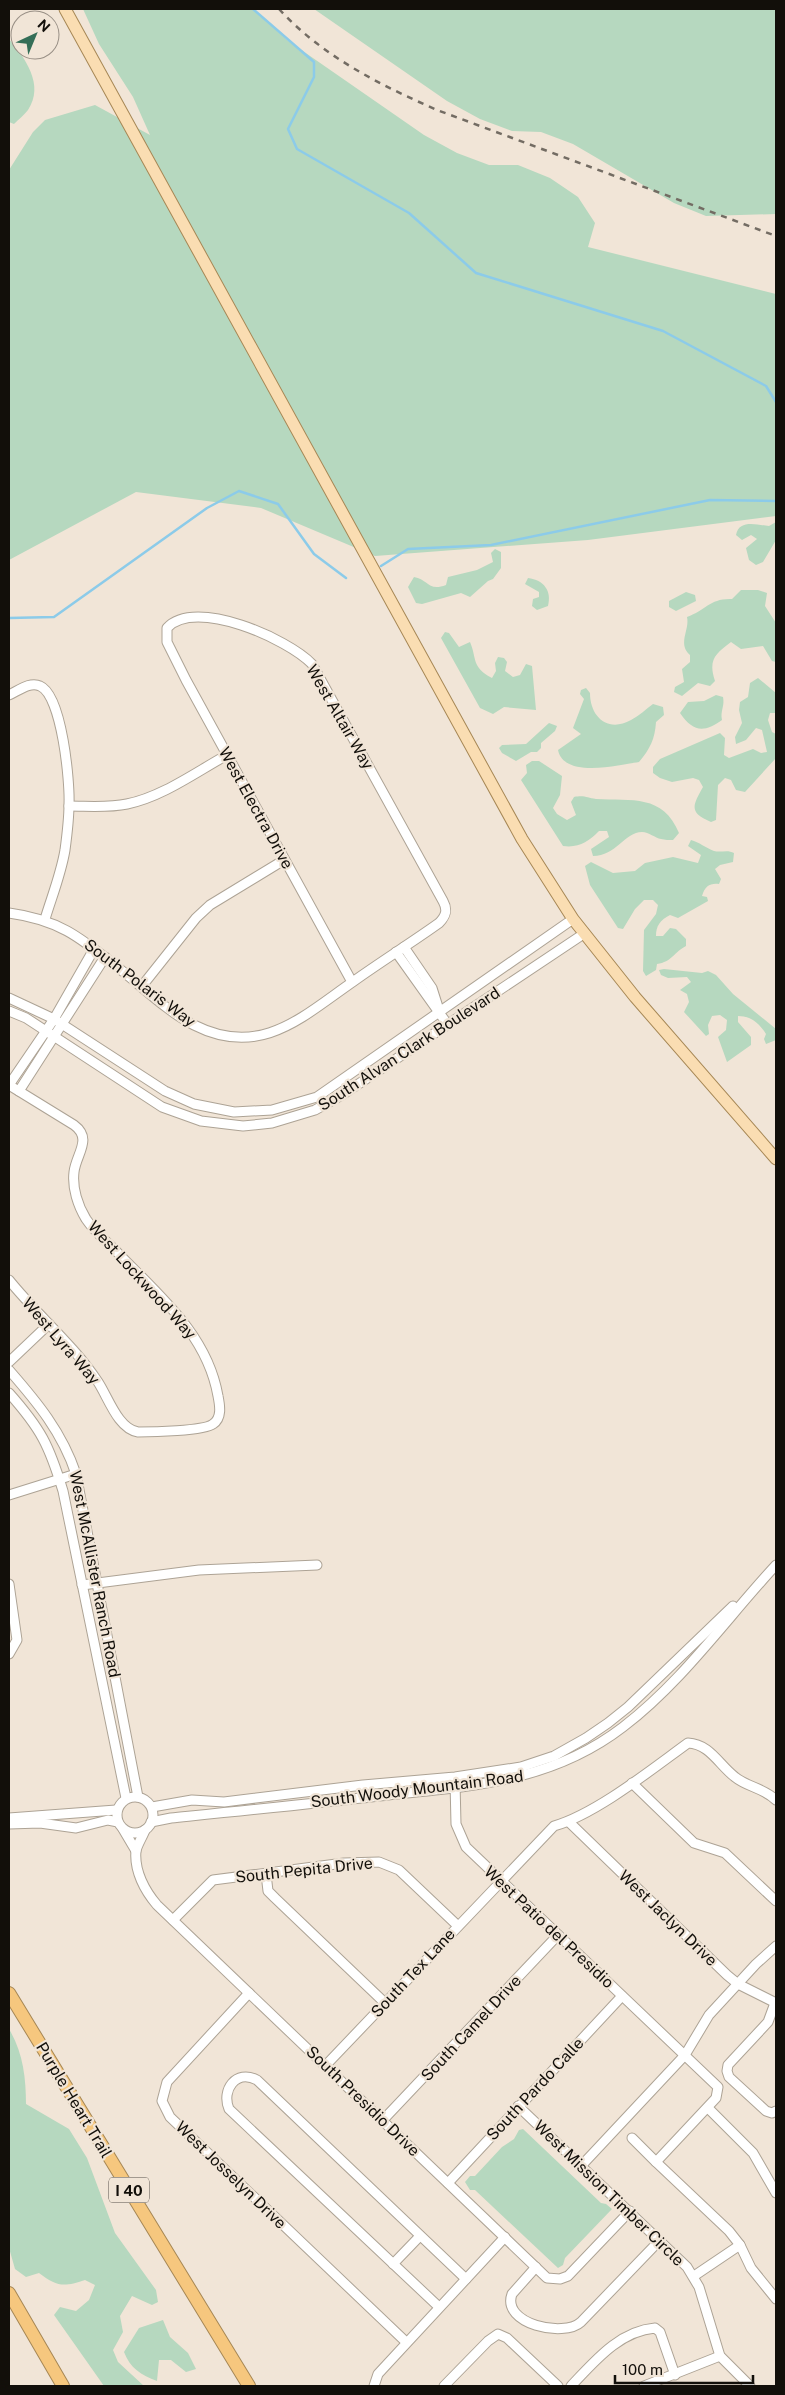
<svg xmlns="http://www.w3.org/2000/svg" width="785" height="2395" font-family="'Public Sans',sans-serif">
<style>
.green{fill:#b6d8bf}
.lines{fill:none;stroke-linecap:round;stroke-linejoin:round}
.stream{stroke:#8ccbe9;stroke-width:2.5}
.minor-casing{stroke:#ada395;stroke-width:11}
.major-casing{stroke:#a68755;stroke-width:13}
.highway-casing{stroke:#a68755;stroke-width:14}
.minor{stroke:#fff;stroke-width:9}
.major{stroke:#faddb2;stroke-width:11}
.highway{stroke:#f6c77e;stroke-width:12}
.rail{stroke:#736c63;stroke-width:2.5;stroke-dasharray:6 6;stroke-linecap:butt}
.labels{text-anchor:middle;dominant-baseline:central;stroke-width:4.5;stroke-linejoin:round;paint-order:stroke}
.shield{fill:#f1e5d7;stroke:#554f48;stroke-width:1}
.shield-label{font-size:15px;font-weight:bold;fill:#120f0a}
.street-label{font-size:16px;fill:#120f0a;stroke:#f1e5d7}
</style>
<rect width="100%" height="100%" fill="#f1e5d7"/>
<g class="green">
<polygon points="83,9 254,9 287,40 424,135 457,153 489,165 518,165 550,178 578,197 595,223 588,247 776,294 776,516 588,540 375,556 261,508 136,492 9,560 9,170 33,132 45,120 95,105 150,135 133,97 99,44"/>
<polygon points="314,9 776,9 776,214 706,216 674,203 573,144 541,132 512,131 480,119 447,101"/>
<path d="M9,39C25,58 45,85 28,110C24,115 18,120 14,124L9,122Z"/>
<path d="M776,522V540L763,562L756,565L749,560L746,548L757,539L751,535L742,540L736,535C739,519 757,525 769,526Z"/>
<path d="M495,549L501,552V568L493,579L488,581L470,597L461,593L422,604L416,603L408,587L414,577C428,579 428,592 446,585L448,577L477,570L493,562L491,553Z"/>
<path d="M528,578C544,580 552,591 548,606L537,610L532,606L533,599L539,597V592L525,584Z"/>
<path d="M741,590H758L767,593L765,606L776,623V662L772,661L763,646L741,649L731,642C715,654 708,660 715,681L710,686L698,683L682,696L674,692L675,687L684,682L682,669L690,662V655C677,644 690,630 687,617C706,610 710,598 732,599Z"/>
<polygon points="686,592 695,595 696,601 676,611 669,607 669,601"/>
<path d="M445,632L449,633L459,647L470,642C477,658 471,667 492,678L496,671L495,663L498,657L504,658L507,662L505,671L513,677L520,675L526,664L532,666L536,710L504,707L493,714L480,708L441,638Z"/>
<path d="M758,678L776,693V713H770L768,720L772,732L776,734V758L745,792L736,790L731,780L725,778L718,785L716,820L711,822C688,813 693,805 703,787L699,780L693,778L672,782L660,778L653,773V767L660,759L720,733L725,738L724,755L729,758L753,749L761,753L767,752L762,730L756,728L746,740L736,744L735,737L742,723L739,710L740,702L748,697L750,683Z"/>
<path d="M586,688L590,693C590,717 608,733 631,720C639,716 646,709 653,704L663,707L664,715L656,722C655,739 650,749 639,762C619,765 564,779 558,750L581,734L573,728L584,699L580,694L581,690Z"/>
<path d="M716,695L723,697C725,706 720,711 722,720C704,733 693,732 680,713L688,702L704,701Z"/>
<polygon points="549,723 557,726 555,731 541,743 541,748 537,752 531,752 516,761 502,753 499,748 502,745 526,744"/>
<path d="M532,761H539L562,776L560,795L553,808L557,814L567,820L576,815L571,802L574,797C585,795 587,798 596,799C632,801 663,794 679,833L673,840C669,840 665,840 661,839C655,838 649,832 642,832C625,832 616,856 593,856L591,849L609,837L607,831H599C588,842 579,848 563,846L521,780L527,773L526,765Z"/>
<path d="M691,840C699,842 706,848 714,851C721,853 727,849 734,853L733,862L720,865L715,869L721,879L719,884C710,883 705,886 702,896L707,897L708,901L678,918L670,915C660,920 656,926 656,936H663L670,928L676,929L686,939V946C674,952 672,962 657,964L656,970L646,976L643,971L644,930L656,914L658,905L653,900H644L635,909L623,929L618,928L590,885L585,866L591,862L613,873L635,871L645,863L673,857L698,863L701,855L688,846Z"/>
<path d="M664,969L702,973L708,971L716,975L733,994L776,1029V1040L766,1044L764,1039L766,1034C759,1023 751,1016 738,1016V1022L751,1037V1045L727,1062L718,1037L726,1030L727,1020L720,1015L712,1016L708,1025L709,1034L706,1036L684,1012L689,1002L687,994L680,990L691,982L687,977L668,978L661,975L659,970Z"/>
<path d="M9,2029C23,2052 26,2078 26,2104L69,2129L87,2158L115,2233L156,2290L158,2302L152,2305L132,2296L120,2316L123,2332L113,2350L118,2362L144,2386H104L54,2315L60,2307L76,2311L89,2300L95,2285L85,2280C64,2287 57,2287 39,2273L26,2277L15,2269L9,2248Z"/>
<polygon points="523,2129 601,2203 606,2204 612,2209 565,2258 563,2265 558,2268 475,2190 470,2190 465,2182 470,2176 475,2176 502,2147 514,2139 519,2130"/>
<path d="M163,2320L170,2337L188,2353L196,2369L186,2372L171,2360H159L157,2381C141,2375 130,2368 124,2352L139,2328Z"/>
</g>
<g class="lines">
<g class="stream">
<polyline points="253,9 314,62 314,77 288,129 297,149 409,213 476,273 663,331 766,386 776,402"/>
<polyline points="381,566 408,549 491,545 710,500 776,501"/>
<polyline points="9,618 54,617 207,508 239,491 278,504 314,554 346,578"/>
</g>
<g class="minor-casing">
<g id="minor">
<path d="M9,695C18,691 30,681 40,686C62,695 70,782 69,804C69,819 67,835 65,850C61,874 52,896 45,919"/>
<path d="M69,806C88,806 108,808 127,804C162,797 196,772 227,755"/>
<path d="M9,913C61,920 82,939 121,970C144,988 168,1012 194,1025C261,1059 303,1016 354,981C382,961 411,943 439,923C446,916 448,910 443,901L312,664C288,639 195,597 167,628V642L186,680L352,982"/>
<polyline points="404,947 432,988 438,1007"/>
<polyline points="396,952 448,1025"/>
<polyline points="142,986 196,918 210,905 284,860"/>
<polyline points="9,998 54,1019 165,1091 194,1104 234,1112 272,1110 317,1097 573,919"/>
<polyline points="9,1011 26,1018 162,1107 201,1121 243,1126 272,1123 315,1110 342,1095 585,933"/>
<path d="M9,1085L74,1125C93,1139 76,1154 74,1172C72,1188 78,1206 86,1219C94,1231 105,1240 115,1250C157,1294 207,1333 218,1396C220,1406 222,1418 213,1424C204,1431 151,1432 138,1432C118,1429 108,1397 98,1382C73,1344 37,1315 9,1280"/>
<polyline points="9,1085 54,1019 94,949"/>
<polyline points="19,1091 105,957"/>
<polyline points="9,1362 49,1324"/>
<path d="M9,1370C37,1402 62,1432 76,1474L138,1797"/>
<path d="M9,1393C41,1429 49,1445 63,1491L126,1798"/>
<polyline points="9,1495 76,1474"/>
<polyline points="9,1584 17,1640 9,1654"/>
<polyline points="82,1585 199,1570 317,1565"/>
<polyline points="455,1782 456,1824 466,1847 718,2087 716,2098 656,2162 632,2138"/>
<polyline points="632,1783 694,1843 725,1853 776,1901"/>
<circle cx="135" cy="1815" r="18"/>
<polyline points="152,1807 192,1800 224,1802 363,1785 455,1777 521,1767 554,1756 586,1738 608,1723 628,1707 733,1606"/>
<polyline points="9,1818 116,1810"/>
<path d="M151,1822L171,1818C240,1811 310,1804 379,1796C467,1786 549,1784 623,1727C682,1682 726,1619 776,1565"/>
<polyline points="569,1822 727,1975 738,1984 776,2003"/>
<polyline points="9,1824 40,1823 76,1828 108,1820 118,1822"/>
<polyline points="123,1829 136,1851"/>
<path d="M145,1830C143,1836 137,1845 136,1851C134,1871 145,1891 157,1905L547,2278L560,2279L568,2276L630,2211"/>
<polyline points="266,1874 268,1891 275,1898 385,2003"/>
<polyline points="173,1920 213,1880 344,1863 379,1862 399,1870 458,1926"/>
<polyline points="249,1993 167,2082 162,2101 170,2117 406,2342"/>
<polyline points="775,2003 768,2022 728,2065 727,2071 729,2077 766,2111 772,2113 776,2111"/>
<path d="M326,2065L554,1826C596,1814 652,1769 688,1743C710,1744 719,1765 735,1777C747,1787 764,1788 776,1800"/>
<polyline points="518,2106 687,2267 699,2287 720,2356 750,2386"/>
<polyline points="708,2108 753,2153 776,2193"/>
<polyline points="383,2120 558,1935"/>
<polyline points="656,2162 729,2231 740,2245 751,2268 776,2299"/>
<polyline points="582,2165 685,2055 709,2015 756,1964 776,1946"/>
<polyline points="448,2183 622,1996"/>
<polyline points="393,2264 420,2236"/>
<path d="M536,2267L512,2294C501,2324 564,2338 581,2322L660,2240"/>
<polyline points="694,2276 740,2245"/>
<path d="M439,2307L229,2109C221,2090 236,2069 257,2080L466,2279"/>
<polyline points="374,2386 378,2374 505,2237"/>
<polyline points="444,2386 488,2341 498,2334 507,2338 558,2386"/>
<path d="M571,2386C594,2362 619,2331 655,2328L660,2332L675,2375"/>
<polyline points="644,2386 720,2356"/>
</g>
</g>
<g class="major-casing">
<polyline id="major" points="65,9 522,839 573,919 635,997 776,1159"/>
</g>
<g class="highway-casing">
<g id="highway">
<polyline points="9,1993 249,2386"/>
<polyline points="9,2293 63,2386"/>
</g>
</g>
<use href="#minor" class="minor"/>
<use href="#major" class="major"/>
<use href="#highway" class="highway"/>
<path class="rail" d="M279,9C322,56 380,85 437,110L776,236"/>
</g>
<g class="labels">
<rect class="shield" x="109" y="2177.5" width="40" height="25" rx="4"/>
<g class="shield-label">
<text x="129" y="2190">I 40</text>
</g>
<g class="street-label">
<text transform="translate(340 717) rotate(60)">West Altair Way</text>
<text transform="translate(256 808) rotate(61)">West Electra Drive</text>
<text transform="translate(140 983) rotate(37)">South Polaris Way</text>
<text transform="translate(409 1049) rotate(-33)">South Alvan Clark Boulevard</text>
<text transform="translate(142 1280) rotate(48)">West Lockwood Way</text>
<text transform="translate(61 1341) rotate(49)">West Lyra Way</text>
<text transform="translate(95 1574) rotate(79)">West McAllister Ranch Road</text>
<text transform="translate(417 1789) rotate(-7)">South Woody Mountain Road</text>
<text transform="translate(304 1870) rotate(-6)">South Pepita Drive</text>
<text transform="translate(668 1918) rotate(44)">West Jaclyn Drive</text>
<text transform="translate(549 1927) rotate(43)">West Patio del Presidio</text>
<text transform="translate(413 1973) rotate(-47)">South Tex Lane</text>
<text transform="translate(471 2028) rotate(-47)">South Camel Drive</text>
<text transform="translate(535 2089) rotate(-47)">South Pardo Calle</text>
<text transform="translate(74 2100) rotate(59)">Purple Heart Trail</text>
<text transform="translate(363 2101) rotate(44)">South Presidio Drive</text>
<text transform="translate(231 2175) rotate(44)">West Josselyn Drive</text>
<text transform="translate(609 2193) rotate(44)">West Mission Timber Circle</text>
</g>
</g>
<rect width="785" height="2395" fill="none" stroke="#120f0a" stroke-width="20"/>
<g transform="translate(35 35) rotate(44)"><circle r="24" fill="#f1e5d7" stroke="#988f85"/>
<path d="M0-4L9 19L0 12L-9 19Z" fill="#346e57"/>
<text y="-8" font-size="14" font-weight="bold" text-anchor="middle" fill="#120f0a">N</text>
</g>
<path d="M615 2375v8h138v-8" fill="none" stroke="#120f0a" stroke-width="2.5"/>
<text x="622" y="2375" font-size="15" fill="#120f0a" stroke="#f1e5d7" stroke-width="4" paint-order="stroke">100 m</text>
</svg>
